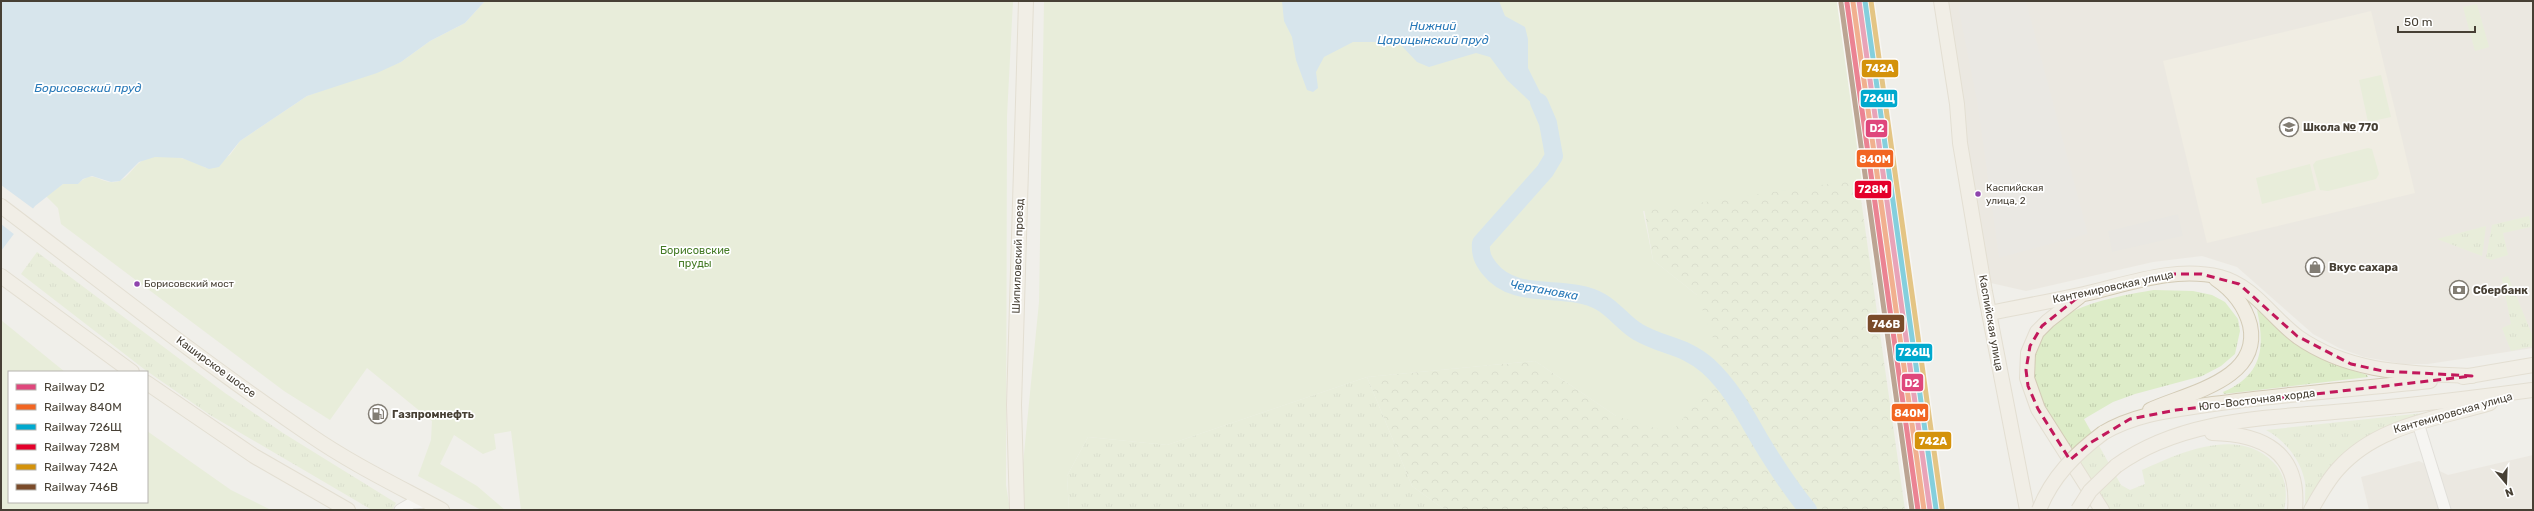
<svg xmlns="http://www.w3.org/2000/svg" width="2534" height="511" font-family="Rubik,sans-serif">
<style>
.residential{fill:#e5e1d7}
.industrial{fill:#e3e0db}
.education{fill:#efeadb}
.grass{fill:url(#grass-tufts)}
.forest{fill:url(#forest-crowns)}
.park{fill:#ddecc8}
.parking{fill:#e0ded9}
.water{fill:#b8d9f0}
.pier{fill:#f0efea}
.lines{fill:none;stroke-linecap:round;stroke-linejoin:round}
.river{stroke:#b8d9f0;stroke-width:18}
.minor-casing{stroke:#ceccc7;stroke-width:13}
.major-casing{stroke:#d3cbb6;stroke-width:16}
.minor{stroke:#fdfdfc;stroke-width:11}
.major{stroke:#f1ede3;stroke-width:14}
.rail{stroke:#d9d9d8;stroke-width:3;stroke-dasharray:5 5;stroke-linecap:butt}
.major-bridge-casing{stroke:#d3cbb6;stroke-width:16;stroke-linecap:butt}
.major-bridge{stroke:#f1ede3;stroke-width:14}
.rail-1-casing{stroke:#fff;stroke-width:8}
.rail-2-casing{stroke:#fff;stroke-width:8}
.rail-3-casing{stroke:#fff;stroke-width:8}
.rail-4-casing{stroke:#fff;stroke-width:8}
.rail-5-casing{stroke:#fff;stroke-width:8}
.rail-6-casing{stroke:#fff;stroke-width:8}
.rail-1{stroke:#df477c;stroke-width:5}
.rail-2{stroke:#f26522;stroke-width:5}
.rail-3{stroke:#00a9ce;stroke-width:5}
.rail-4{stroke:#e4002b;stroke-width:5}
.rail-5{stroke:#d4920b;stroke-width:5}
.rail-6{stroke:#7a4b2a;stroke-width:5}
.marked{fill:none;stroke:#c2185b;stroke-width:3;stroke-dasharray:8 5;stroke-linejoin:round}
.bus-dot{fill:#8e44ad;stroke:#fff;stroke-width:1.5}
.labels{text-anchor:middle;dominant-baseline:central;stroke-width:3.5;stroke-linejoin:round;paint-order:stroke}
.bus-label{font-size:10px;fill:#474035;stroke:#fff;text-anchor:start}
.poi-label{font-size:11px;font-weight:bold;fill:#474035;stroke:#fff;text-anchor:start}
.park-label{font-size:11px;fill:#457b26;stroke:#fff}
.street-label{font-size:11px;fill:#474035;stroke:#fff}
.water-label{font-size:12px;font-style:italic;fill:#2979b8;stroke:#fff}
.line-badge{stroke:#fff;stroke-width:1.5}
.badge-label{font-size:11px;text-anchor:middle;font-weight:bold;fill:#fff}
</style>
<defs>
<pattern id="grass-tufts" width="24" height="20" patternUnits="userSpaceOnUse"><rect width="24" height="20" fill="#ddecc8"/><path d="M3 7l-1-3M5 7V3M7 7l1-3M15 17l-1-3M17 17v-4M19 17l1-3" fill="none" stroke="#bfcbac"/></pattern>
<pattern id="forest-crowns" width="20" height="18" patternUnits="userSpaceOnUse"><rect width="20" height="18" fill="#ddecc8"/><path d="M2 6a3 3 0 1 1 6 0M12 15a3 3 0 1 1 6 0" fill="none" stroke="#bfcbac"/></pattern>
</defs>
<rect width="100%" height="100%" fill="#f0efea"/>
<g class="residential">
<polygon points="1945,1 2533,1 2533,348 2428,364 2403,364 2364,357 2339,348 2313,334 2237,267 2202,256 2153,262 2026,291 1982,281"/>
<polygon points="2533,455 2533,510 2369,510 2361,477 2419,461 2448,475"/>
</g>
<polygon class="industrial" points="1975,1 2026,1 2088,234 1999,258 1977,101 1958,6"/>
<polygon class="education" points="2371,11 2415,193 2207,243 2163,61"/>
<g class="grass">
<polygon points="2529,216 2531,227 2503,233 2508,255 2491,260 2486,258 2492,225"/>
<polygon points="2486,226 2482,256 2437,239"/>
<polygon points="37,252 225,393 283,433 396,503 392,510 372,510 210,415 144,369 21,274"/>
<polygon points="2508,276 2533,337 2533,346 2511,351 2502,328 2511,324 2502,278"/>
<path d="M2154,290L2193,291L2212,295L2225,302L2238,319L2240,331L2235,354L2221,366L2202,376L2135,394L2113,402L2084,419L2121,485L2130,490L2145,484L2142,470C2179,453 2238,426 2273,462C2286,475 2288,493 2284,510H2107C2090,482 2072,453 2055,425C2049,415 2039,404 2036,393C2015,314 2095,300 2154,290Z"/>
<path d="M2257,310L2315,355L2333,364L2367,375L2368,377L2224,394L2223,392C2263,375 2265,347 2257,310Z"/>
<polygon points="1367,377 1412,486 1441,507 1451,510 1069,510 1067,476 1088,437 1167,445"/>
<path d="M2424,413L2400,422L2306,507C2304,500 2306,490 2305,482C2301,460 2285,440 2266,430Z"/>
</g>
<polygon class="forest" points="1608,1 1838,1 1858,178 1905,510 1451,510 1441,507 1412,486 1367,377 1535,361 1616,416 1697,295 1653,260"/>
<g class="park">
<path d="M485,1H1013L1007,116L1006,485L1010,510H521L511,431L494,434L496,449L483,454L454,435L440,464L477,486L505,510H481L418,476L431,440L432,421L367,368L330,420L284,391L61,224L58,208L46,196L63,184H78C94,168 99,184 115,182C126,181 131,170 139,163C155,149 191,158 206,168L230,155L240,141L307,96L401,62L430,41L465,23Z"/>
<polygon points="1044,1 1837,1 1863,179 1643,211 1653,260 1697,295 1724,368 1671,433 1616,416 1535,361 1367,377 1167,445 1088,437 1067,476 1069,510 1023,510 1021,484 1039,302"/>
<polygon points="2477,4 2489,47 2475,51 2463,7"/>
<polygon points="2381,75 2391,117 2368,122 2359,80"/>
<polygon points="2368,148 2372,149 2379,174 2376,179 2328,191 2320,190 2313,165 2316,161"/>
<polygon points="2310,164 2316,190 2262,204 2256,178"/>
<polygon points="1,320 65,372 9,372 9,502 147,502 147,431 231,490 271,510 1,510"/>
</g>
<polygon class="parking" points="2178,214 2183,236 2112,252 2108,231"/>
<g class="water">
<polygon points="1,1 485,1 465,23 430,41 401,62 377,73 307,96 240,141 219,167 209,169 182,158 155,157 139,162 120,181 111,182 92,176 83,179 78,184 63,184 35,206 1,251"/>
<polygon points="1282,1 1499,1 1505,16 1525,27 1528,39 1528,68 1541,94 1548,123 1540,111 1507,80 1490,57 1476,53 1429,67 1417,62 1398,42 1353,42 1324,57 1316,72 1318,88 1313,92 1307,90 1296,60 1292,37 1284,21"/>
</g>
<polygon class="pier" points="1,185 35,210 15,235 1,224"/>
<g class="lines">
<path class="river" d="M1539,102L1548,123L1554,156L1545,171L1481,243C1480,254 1483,260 1489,268C1516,303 1566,282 1601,302C1615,310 1625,325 1638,332C1664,347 1684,345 1708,366C1731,387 1745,414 1760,440C1775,465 1790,488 1808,510"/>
<g class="minor-casing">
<g id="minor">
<polyline points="2418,423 2445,510"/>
<polyline points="400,510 412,503 427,502"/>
</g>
</g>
<g class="major-casing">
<g id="major">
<polyline points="1941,1 1957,104 1960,143 1985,292 2027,510"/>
<path d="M1,206C103,283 204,363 310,435C352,464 398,486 442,510"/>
<polyline points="1,276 132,372"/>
<polyline points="2079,297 2048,321 2037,332 2028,353 2027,378 2038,409 2102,510"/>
<path d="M1989,313C2020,307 2052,301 2084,294C2128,284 2174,266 2220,277C2254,286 2271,317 2298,337C2351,374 2411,373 2472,376"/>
<polyline points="2463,377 2533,365"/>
<polyline points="147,383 254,456 348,510"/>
<path d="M2150,410C2187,393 2262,380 2250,325C2245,306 2232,290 2216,279"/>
<path d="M2103,433C2136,413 2175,410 2213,404C2285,394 2358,389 2430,381"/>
<path d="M2212,433C2263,434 2300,452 2295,510"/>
<path d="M2116,466C2185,416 2276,418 2357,410C2416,405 2473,398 2532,390"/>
<polyline points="1017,510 1014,405 1026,1"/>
<path d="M2311,510C2319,496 2327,481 2338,469C2377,425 2437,419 2490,403"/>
</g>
</g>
<use href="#minor" class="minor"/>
<use href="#major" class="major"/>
<polyline class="rail" points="1852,1 1924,510"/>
<g class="major-bridge-casing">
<g id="major-bridge">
<path d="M2039,510C2052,477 2075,454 2103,433"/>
<polyline points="2078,510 2090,491 2116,466"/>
</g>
</g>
<use href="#major-bridge" class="major-bridge"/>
<g class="rail-1-casing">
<polyline id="rail-1" points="1859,1 1930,510"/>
</g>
<g class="rail-2-casing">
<polyline id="rail-2" points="1853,2 1924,510"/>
</g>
<g class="rail-3-casing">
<polyline id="rail-3" points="1865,1 1936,509"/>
</g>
<g class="rail-4-casing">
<polyline id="rail-4" points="1847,3 1918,510"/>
</g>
<g class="rail-5-casing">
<polyline id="rail-5" points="1871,1 1942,508"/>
</g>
<g class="rail-6-casing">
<polyline id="rail-6" points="1841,3 1912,510"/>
</g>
<use href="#rail-1" class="rail-1"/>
<use href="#rail-2" class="rail-2"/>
<use href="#rail-3" class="rail-3"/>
<use href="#rail-4" class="rail-4"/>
<use href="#rail-5" class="rail-5"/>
<use href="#rail-6" class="rail-6"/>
</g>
<path d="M0 0H2534V511H0ZM2168,274H2201L2239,284L2297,336L2351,364L2383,371L2472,376L2176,410L2130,419L2090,443L2070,460L2038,409L2028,386L2026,370L2030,346L2042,326L2082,294Z" fill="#f0efea" fill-opacity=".55" fill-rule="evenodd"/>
<path class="marked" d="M2168,274H2201L2239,284L2297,336L2351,364L2383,371L2472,376L2176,410L2130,419L2090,443L2070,460L2038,409L2028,386L2026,370L2030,346L2042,326L2082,294Z"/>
<defs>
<g id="school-ring" transform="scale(1)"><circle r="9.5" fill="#fff" stroke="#827d74" stroke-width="1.5"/><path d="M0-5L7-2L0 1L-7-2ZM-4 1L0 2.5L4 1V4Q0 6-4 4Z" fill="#827d74"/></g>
<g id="shop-ring" transform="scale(1)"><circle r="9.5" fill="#fff" stroke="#827d74" stroke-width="1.5"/><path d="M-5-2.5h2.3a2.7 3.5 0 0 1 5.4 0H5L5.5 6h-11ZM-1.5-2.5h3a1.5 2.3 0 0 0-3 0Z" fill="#827d74"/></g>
<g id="bank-ring" transform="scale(1)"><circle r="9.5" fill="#fff" stroke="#827d74" stroke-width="1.5"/><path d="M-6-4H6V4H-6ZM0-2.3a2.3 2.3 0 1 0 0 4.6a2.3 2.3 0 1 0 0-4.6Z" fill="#827d74"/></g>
<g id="fuel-ring" transform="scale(1)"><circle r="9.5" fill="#fff" stroke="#827d74" stroke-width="1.5"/><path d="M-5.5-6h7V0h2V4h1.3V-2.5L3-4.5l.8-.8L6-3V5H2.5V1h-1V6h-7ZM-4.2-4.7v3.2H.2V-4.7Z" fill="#827d74"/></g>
</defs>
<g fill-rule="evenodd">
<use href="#school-ring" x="2289" y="127"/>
<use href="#shop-ring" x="2315" y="267"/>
<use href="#bank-ring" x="2459" y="290"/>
<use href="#fuel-ring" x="378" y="414"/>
</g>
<g class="bus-dot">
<circle cx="1978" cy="194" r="3.5"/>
<circle cx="137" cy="284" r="3.5"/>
</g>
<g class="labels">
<g class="bus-label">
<text x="1986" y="188">Каспийская<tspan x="1986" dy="13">улица, 2</tspan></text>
<text x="144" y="284">Борисовский мост</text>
</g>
<g class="poi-label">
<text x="2303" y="127">Школа № 770</text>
<text x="2329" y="267">Вкус сахара</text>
<text x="2473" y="290">Сбербанк</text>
<text x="392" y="414">Газпромнефть</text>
</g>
<g class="park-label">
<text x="695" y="250">Борисовские<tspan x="695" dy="13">пруды</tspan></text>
</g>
<g class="street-label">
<text transform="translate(1018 256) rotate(-88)">Шипиловский проезд</text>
<text transform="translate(2113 287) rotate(-12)">Кантемировская улица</text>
<text transform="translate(1991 323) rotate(80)">Каспийская улица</text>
<text transform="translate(216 367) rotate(36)">Каширское шоссе</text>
<text transform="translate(2257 400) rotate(-7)">Юго-Восточная хорда</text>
<text transform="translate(2453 413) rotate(-16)">Кантемировская улица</text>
</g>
<g class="water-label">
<text x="1433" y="26">Нижний<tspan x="1433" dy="14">Царицынский пруд</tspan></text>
<text x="88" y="88">Борисовский пруд</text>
<text transform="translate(1544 290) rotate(10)">Чертановка</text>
</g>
</g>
<g class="line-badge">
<rect x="1861" y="59" width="38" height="19" rx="4" fill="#d4920b"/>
<rect x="1860" y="89" width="38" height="19" rx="4" fill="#00a9ce"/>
<rect x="1865" y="119" width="23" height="19" rx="4" fill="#df477c"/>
<rect x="1856" y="149" width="38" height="19" rx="4" fill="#f26522"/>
<rect x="1854" y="180" width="38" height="19" rx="4" fill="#e4002b"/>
<rect x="1867" y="314" width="38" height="19" rx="4" fill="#7a4b2a"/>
<rect x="1895" y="343" width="38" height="19" rx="4" fill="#00a9ce"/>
<rect x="1901" y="373" width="23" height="19" rx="4" fill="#df477c"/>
<rect x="1891" y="403" width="38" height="19" rx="4" fill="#f26522"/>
<rect x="1914" y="431" width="38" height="19" rx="4" fill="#d4920b"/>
</g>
<g class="badge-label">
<text x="1880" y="72">742А</text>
<text x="1879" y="102">726Щ</text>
<text x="1877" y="132">D2</text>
<text x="1875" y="163">840М</text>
<text x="1873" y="193">728М</text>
<text x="1886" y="328">746В</text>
<text x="1914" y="356">726Щ</text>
<text x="1912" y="387">D2</text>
<text x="1910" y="417">840М</text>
<text x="1933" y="445">742А</text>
</g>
<rect width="2534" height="511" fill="none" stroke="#474035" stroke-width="4"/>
<rect x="8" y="371" width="140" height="132" fill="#ffffff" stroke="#b5b3ae"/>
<rect x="16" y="384" width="20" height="6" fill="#df477c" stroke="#b5b3ae"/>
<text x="44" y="391" font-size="12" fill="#474035">Railway D2</text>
<rect x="16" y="404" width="20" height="6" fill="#f26522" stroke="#b5b3ae"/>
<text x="44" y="411" font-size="12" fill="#474035">Railway 840М</text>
<rect x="16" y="424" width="20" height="6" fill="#00a9ce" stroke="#b5b3ae"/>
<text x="44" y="431" font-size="12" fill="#474035">Railway 726Щ</text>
<rect x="16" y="444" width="20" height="6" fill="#e4002b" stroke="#b5b3ae"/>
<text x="44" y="451" font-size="12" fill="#474035">Railway 728М</text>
<rect x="16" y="464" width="20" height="6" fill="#d4920b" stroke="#b5b3ae"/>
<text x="44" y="471" font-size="12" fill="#474035">Railway 742А</text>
<rect x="16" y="484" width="20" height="6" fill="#7a4b2a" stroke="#b5b3ae"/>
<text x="44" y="491" font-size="12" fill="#474035">Railway 746В</text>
<g transform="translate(2506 483) rotate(161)" stroke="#ffffff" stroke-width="3" paint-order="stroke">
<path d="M0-3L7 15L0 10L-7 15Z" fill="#474035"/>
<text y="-6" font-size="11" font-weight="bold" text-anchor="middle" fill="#474035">N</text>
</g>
<path d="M2398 26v6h77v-6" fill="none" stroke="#474035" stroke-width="2"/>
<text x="2404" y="26" font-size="12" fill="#474035" stroke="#ffffff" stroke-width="3" paint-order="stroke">50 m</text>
</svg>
